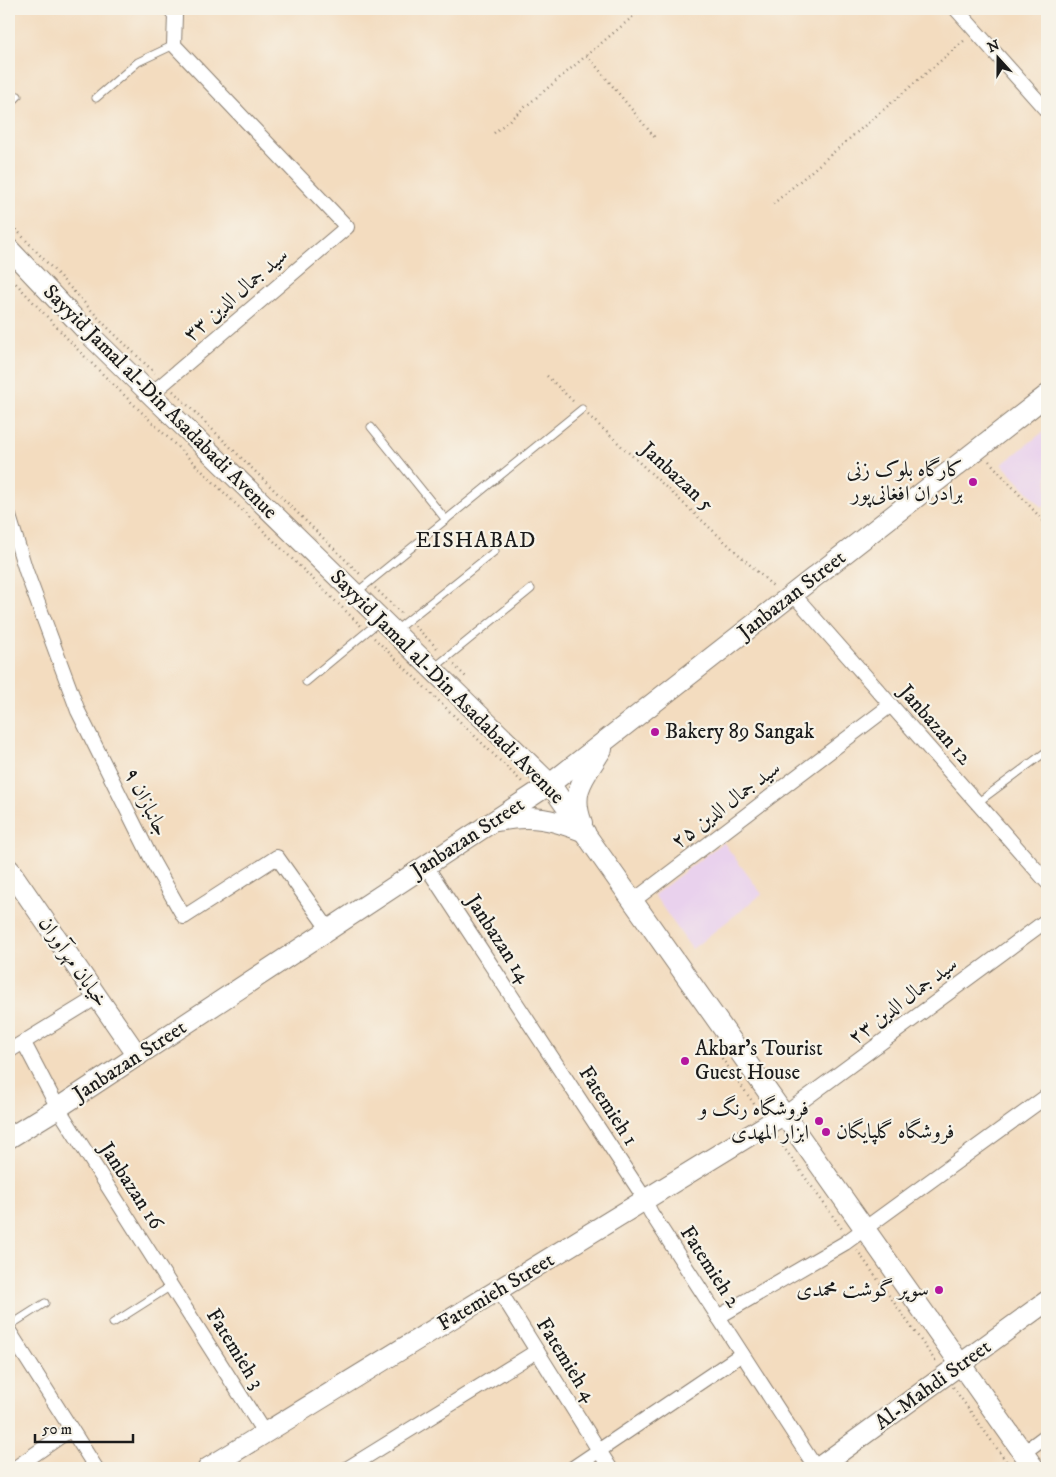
<svg xmlns="http://www.w3.org/2000/svg" width="1056" height="1477" font-family="'IM FELL DW Pica',Amiri,serif">
<style>
.built{fill:#e9d1ed}
.lines{fill:none;stroke-linecap:round;stroke-linejoin:round}
.lane-casing{stroke:#887c6e;stroke-width:9}
.street-casing{stroke:#887c6e;stroke-width:16}
.secondary-casing{stroke:#887c6e;stroke-width:22}
.path{stroke:#887c6e;stroke-width:2.5;stroke-dasharray:1 4;stroke-linecap:butt}
.lane{stroke:#fff;stroke-width:7}
.street{stroke:#fff;stroke-width:14}
.secondary{stroke:#fff;stroke-width:20}
.poi-dot{fill:#b5179e;stroke:#f7f3e8;stroke-width:2}
.labels{text-anchor:middle;dominant-baseline:central;stroke-width:4.5;stroke-linejoin:round;paint-order:stroke}
.street-label{font-size:21px;fill:#1c1c1c;stroke:#f7f3e8}
.poi-label{font-size:21px;fill:#1c1c1c;stroke:#f7f3e8;text-anchor:end}
.neighbourhood-label{font-size:22px;letter-spacing:1px;fill:#1c1c1c;stroke:#f7f3e8}
</style>
<rect width="100%" height="100%" fill="#f7f3e8"/>
<filter id="ink" filterUnits="userSpaceOnUse"><feTurbulence type="fractalNoise" baseFrequency=".02" numOctaves="2"/><feDisplacementMap in="SourceGraphic" scale="10" xChannelSelector="R" yChannelSelector="G"/><feConvolveMatrix kernelMatrix="1 2 1 2 8 2 1 2 1" color-interpolation-filters="sRGB"/></filter>
<filter id="wash" filterUnits="userSpaceOnUse"><feTurbulence type="fractalNoise" baseFrequency=".0096" numOctaves="4" result="noise"/><feDisplacementMap in="SourceGraphic" scale="20" xChannelSelector="R" yChannelSelector="G"/><feGaussianBlur stdDeviation="1.12" result="paint"/><feColorMatrix in="noise" values="0 0 0 0 0 0 0 0 0 0 0 0 0 0 0 0 0 1.4 0 .05"/><feComposite in="paint" operator="in"/></filter>
<g filter="url(#wash)">
<rect width="100%" height="100%" fill="#f3dcbf"/>
<g class="built">
<polygon points="1047,429 1047,503 1042,507 1002,464"/>
<polygon points="723,842 762,894 692,949 654,895"/>
</g>
</g>
<g filter="url(#ink)">
<g class="lines">
<g class="lane-casing">
<g id="lane">
<polyline points="96,98 138,62 174,45"/>
<polyline points="9,105 18,96"/>
<polyline points="371,427 446,520"/>
<polyline points="357,592 582,409"/>
<polyline points="396,630 495,551"/>
<polyline points="434,668 531,589"/>
<polyline points="306,682 381,620"/>
<polyline points="977,803 1047,751"/>
<polyline points="113,1323 171,1286"/>
<polyline points="9,1326 45,1303"/>
</g>
</g>
<g class="street-casing">
<g id="street">
<polyline points="956,9 1047,111"/>
<polyline points="150,395 347,227 174,45 175,15 170,9"/>
<polyline points="9,516 26,571 78,711 154,864 184,917 277,857 329,930"/>
<polyline points="793,594 1047,882"/>
<polyline points="426,866 641,1193 651,1213 816,1468"/>
<polyline points="633,901 891,705"/>
<polyline points="24,1043 58,1108 265,1434"/>
<polyline points="9,1051 97,997"/>
<polyline points="783,1115 1047,920"/>
<polyline points="499,1290 610,1468"/>
<polyline points="718,1317 845,1243 1047,1096"/>
<polyline points="9,1331 96,1468"/>
<polyline points="1023,1453 1047,1435"/>
<polyline points="15,1468 71,1429"/>
<polyline points="348,1468 537,1351"/>
<polyline points="573,1468 742,1354"/>
</g>
</g>
<g class="secondary-casing">
<g id="secondary">
<polyline points="9,249 93,338 550,784 1034,1468"/>
<path d="M497,821C533,814 552,819 585,832"/>
<path d="M582,823C569,790 586,776 602,749"/>
<polyline points="9,869 138,1056"/>
<polyline points="9,1138 58,1108 550,784 1047,395"/>
<polyline points="208,1468 783,1115"/>
<polyline points="818,1468 1047,1301"/>
</g>
</g>
<g class="path">
<polyline points="587,55 656,139"/>
<polyline points="494,133 642,9"/>
<polyline points="773,204 965,40"/>
<polyline points="9,222 106,326 155,373"/>
<polyline points="9,276 80,352 361,626"/>
<polyline points="547,376 575,403"/>
<polyline points="173,391 362,576"/>
<polyline points="588,415 775,588"/>
<polyline points="989,461 1047,525"/>
<polyline points="375,588 402,614"/>
<polyline points="415,626 439,650"/>
<polyline points="374,638 522,782"/>
<polyline points="454,665 468,679"/>
<polyline points="719,1054 759,1111"/>
<polyline points="777,1138 842,1229"/>
<polyline points="857,1250 936,1362"/>
<polyline points="953,1387 1011,1468"/>
</g>
<use href="#lane" class="lane"/>
<use href="#street" class="street"/>
<use href="#secondary" class="secondary"/>
</g>
</g>
<g class="poi-dot">
<circle cx="973" cy="482" r="5"/>
<circle cx="655" cy="732" r="5"/>
<circle cx="685" cy="1061" r="5"/>
<circle cx="819" cy="1121" r="5"/>
<circle cx="826" cy="1132" r="5"/>
<circle cx="939" cy="1290" r="5"/>
</g>
<g class="labels">
<g class="street-label">
<text transform="translate(236 295) rotate(-41)">سید جمال الدین ۳۳</text>
<text transform="translate(160 402) rotate(45)">Sayyid Jamal al-Din Asadabadi Avenue</text>
<text transform="translate(677 477) rotate(43)">Janbazan 5</text>
<text transform="translate(792 595) rotate(-38)">Janbazan Street</text>
<text transform="translate(447 687) rotate(45)">Sayyid Jamal al-Din Asadabadi Avenue</text>
<text transform="translate(935 725) rotate(49)">Janbazan 12</text>
<text transform="translate(146 802) rotate(63)">جانبازان ۹</text>
<text transform="translate(726 805) rotate(-37)">سید جمال الدین ۲۵</text>
<text transform="translate(468 838) rotate(-33)">Janbazan Street</text>
<text transform="translate(498 939) rotate(57)">Janbazan 14</text>
<text transform="translate(73 962) rotate(55)">خیابان مهرآوران</text>
<text transform="translate(903 1001) rotate(-37)">سید جمال الدین ۲۳</text>
<text transform="translate(130 1061) rotate(-33)">Janbazan Street</text>
<text transform="translate(608 1106) rotate(57)">Fatemieh 1</text>
<text transform="translate(131 1186) rotate(57)">Janbazan 16</text>
<text transform="translate(710 1267) rotate(57)">Fatemieh 2</text>
<text transform="translate(496 1292) rotate(-31)">Fatemieh Street</text>
<text transform="translate(235 1349) rotate(58)">Fatemieh 3</text>
<text transform="translate(566 1360) rotate(58)">Fatemieh 4</text>
<text transform="translate(933 1385) rotate(-36)">Al-Mahdi Street</text>
</g>
<g class="poi-label">
<text x="963" y="470">کارگاه بلوک زنی<tspan x="963" dy="24">برادران افغانی‌پور</tspan></text>
<text x="665" y="732" text-anchor="start">Bakery 89 Sangak</text>
<text x="695" y="1049" text-anchor="start">Akbar's Tourist<tspan x="695" dy="24">Guest House</tspan></text>
<text x="809" y="1109">فروشگاه رنگ و<tspan x="809" dy="24">ابزار المهدی</tspan></text>
<text x="836" y="1132" text-anchor="start">فروشگاه گلپایگان</text>
<text x="929" y="1290">سوپر گوشت محمدی</text>
</g>
<g class="neighbourhood-label">
<text x="476" y="540">EISHABAD</text>
</g>
</g>
<rect width="1056" height="1477" fill="none" stroke="#f7f3e8" stroke-width="30"/>
<g transform="translate(998 58) rotate(339)" stroke="#f7f3e8" stroke-width="4" paint-order="stroke">
<path d="M0-4L9 19L0 12L-9 19Z" fill="#1c1c1c"/>
<text y="-8" font-size="14" font-weight="bold" text-anchor="middle" fill="#1c1c1c">N</text>
</g>
<path d="M35 1434v8h98v-8" fill="none" stroke="#1c1c1c" stroke-width="2.5"/>
<text x="42" y="1434" font-size="15" fill="#1c1c1c" stroke="#f7f3e8" stroke-width="4" paint-order="stroke">50 m</text>
</svg>
